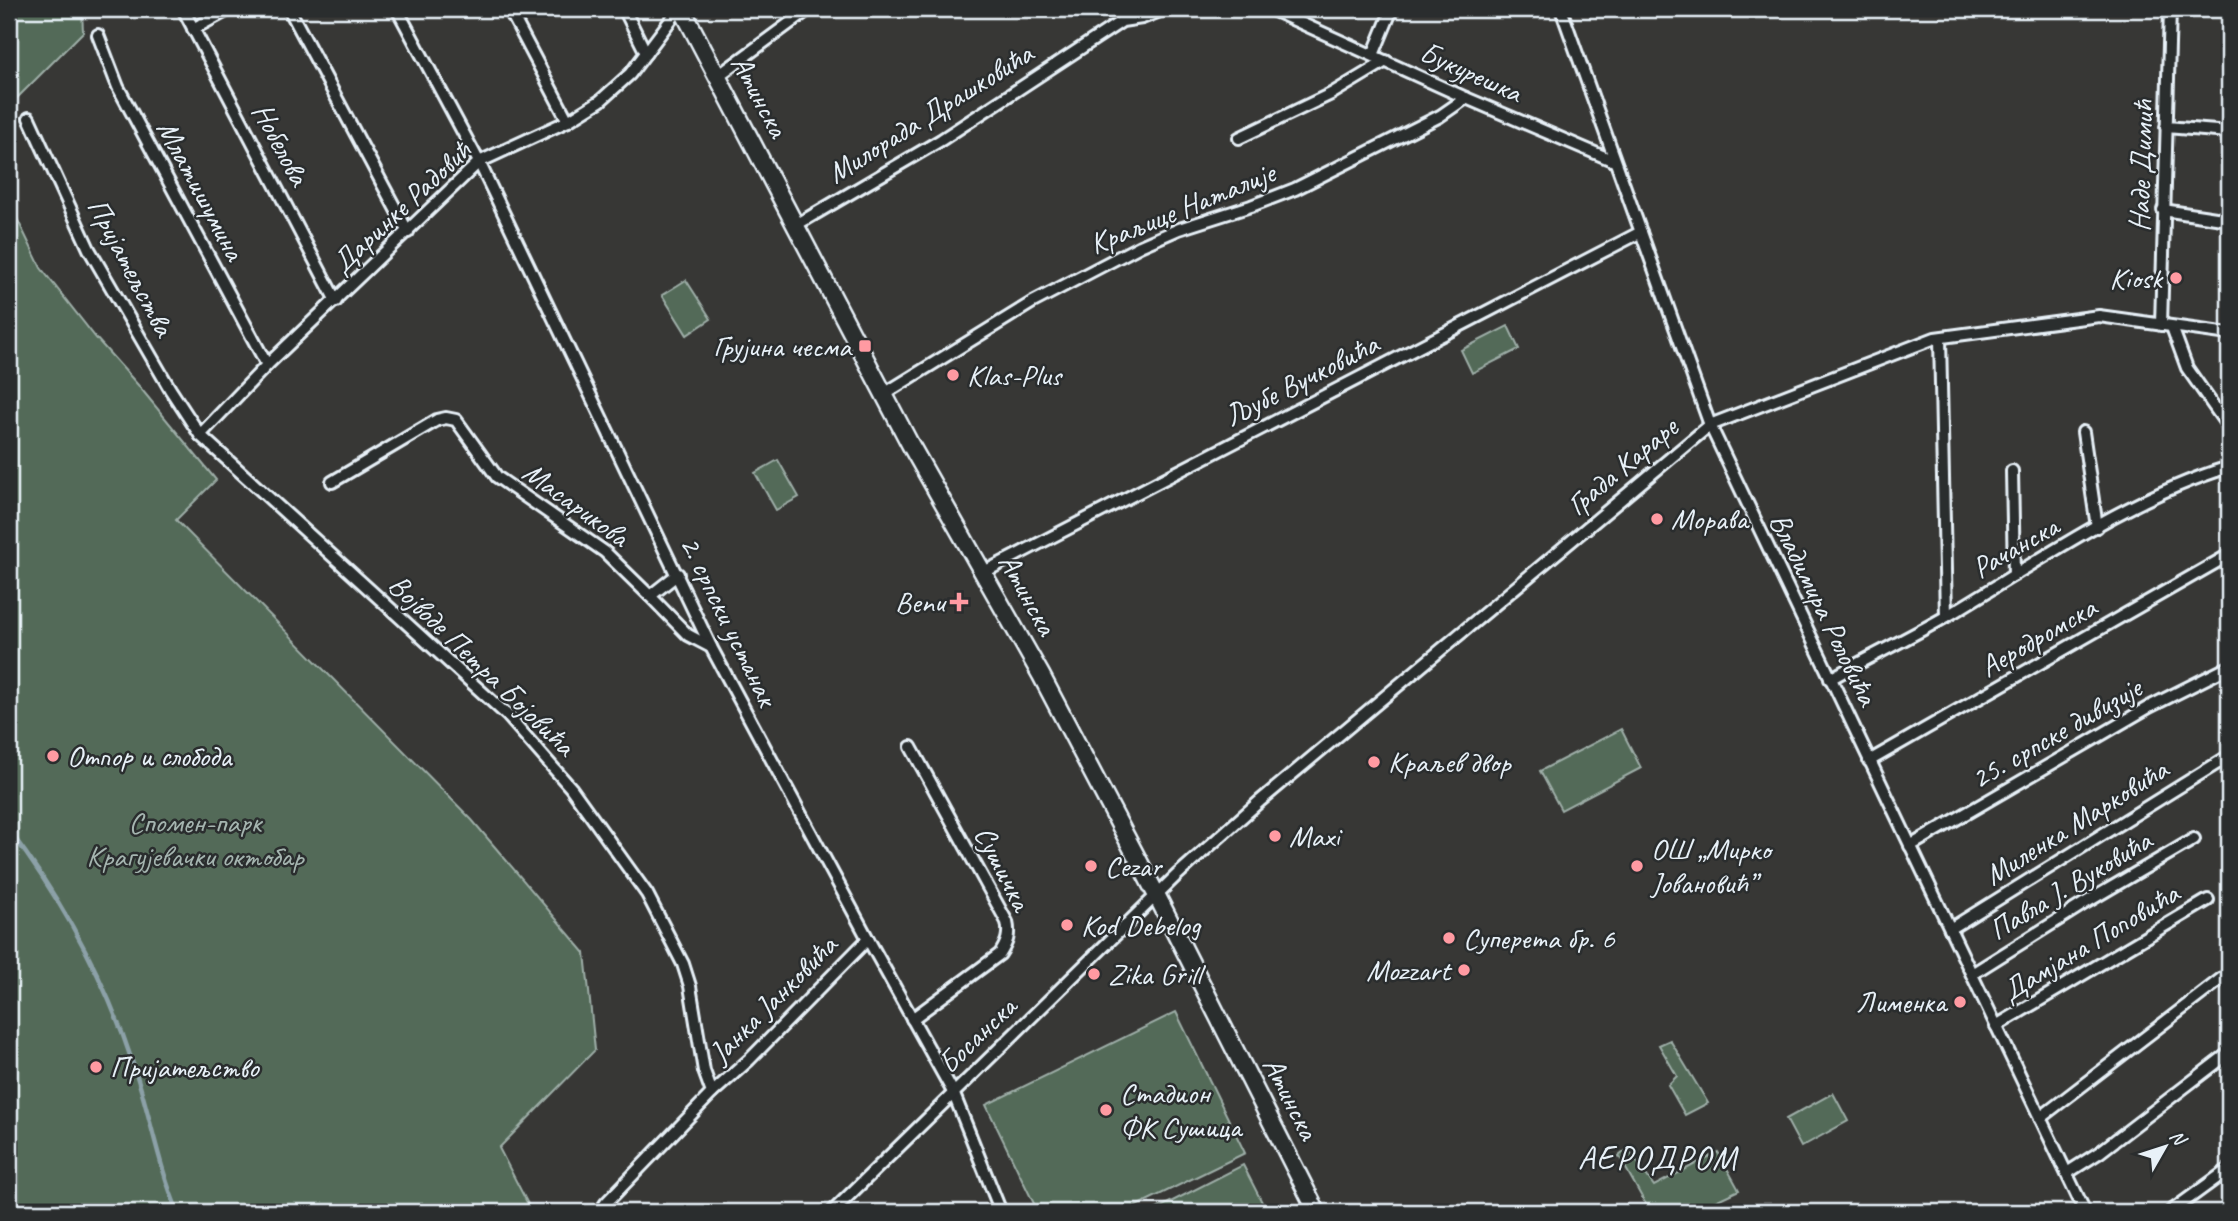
<svg xmlns="http://www.w3.org/2000/svg" width="2238" height="1221" font-family="Caveat,sans-serif">
<style>
.green{fill:#536b58;stroke:#9eaea8;stroke-width:2}
.lines{fill:none;stroke-linecap:round;stroke-linejoin:round}
.stream{stroke:#8ca1a8;stroke-width:4.5}
.street-casing{stroke:#e8f1f8;stroke-width:16}
.secondary-casing{stroke:#e8f1f8;stroke-width:21}
.street{stroke:#2a2d2e;stroke-width:10}
.secondary{stroke:#2a2d2e;stroke-width:16}
.poi-dot{fill:#ff9aa2;stroke:#2a2d2e;stroke-width:2.5}
.labels{text-anchor:middle;dominant-baseline:central;stroke-width:5;stroke-linejoin:round;paint-order:stroke}
.street-label{font-size:30px;fill:#e8f1f8;stroke:#2a2d2e}
.poi-label{font-size:30px;fill:#e8f1f8;stroke:#2a2d2e;text-anchor:start}
.park-label{font-size:30px;fill:#a5b5b0;stroke:#2a2d2e}
.quarter-label{font-size:33px;letter-spacing:2px;fill:#e8f1f8;stroke:#2a2d2e}
</style>
<rect width="100%" height="100%" fill="#373735"/>
<filter id="ink" filterUnits="userSpaceOnUse"><feTurbulence type="fractalNoise" baseFrequency=".0143" numOctaves="2"/><feDisplacementMap in="SourceGraphic" scale="14" xChannelSelector="R" yChannelSelector="G"/><feConvolveMatrix kernelMatrix="1 2 1 2 8 2 1 2 1" color-interpolation-filters="sRGB"/></filter>
<g filter="url(#ink)">
<g class="green">
<polygon points="9,9 82,9 83,32 9,106"/>
<polygon points="9,202 41,268 96,338 138,385 216,480 176,520 472,820 585,953 595,1050 499,1148 532,1212 9,1212"/>
<polygon points="686,280 711,319 687,335 662,295"/>
<polygon points="1508,326 1519,349 1472,373 1461,350"/>
<polygon points="778,460 799,497 776,510 755,473"/>
<polygon points="1621,729 1641,768 1561,810 1540,771"/>
<polygon points="1176,1012 1245,1153 1124,1212 1038,1212 986,1105"/>
<polygon points="1670,1040 1708,1103 1685,1115 1668,1085 1677,1076 1659,1045"/>
<polygon points="1833,1093 1848,1121 1801,1147 1786,1119"/>
<polygon points="1628,1149 1654,1186 1718,1152 1739,1190 1692,1212 1654,1212 1649,1210 1619,1156"/>
<polygon points="1243,1165 1267,1212 1151,1212"/>
</g>
<g class="lines">
<path class="stream" d="M9,830C62,900 106,981 133,1064C150,1113 158,1165 178,1212"/>
<g class="street-casing">
<g id="street">
<polyline points="183,9 336,301"/>
<polyline points="289,9 408,232"/>
<polyline points="397,9 479,162 711,647 868,939 953,1092 1001,1212"/>
<polyline points="509,9 568,121"/>
<polyline points="624,9 646,53"/>
<polyline points="1270,9 1466,98 1614,161"/>
<polyline points="1561,9 1710,425 2085,1212"/>
<polyline points="193,29 230,9"/>
<polyline points="98,35 118,87 267,365"/>
<polyline points="1373,55 1392,9"/>
<polyline points="718,76 809,9"/>
<polyline points="29,118 89,249 170,389 200,435 507,715 571,788 647,894 683,964 690,986 704,1071 712,1093 606,1203 600,1212"/>
<polyline points="2166,127 2229,132"/>
<polyline points="1239,138 1331,94 1386,61"/>
<polyline points="2163,210 2229,220"/>
<polyline points="796,225 941,140 1122,21 1142,18 1165,9"/>
<polyline points="2161,325 2170,9"/>
<polyline points="2172,327 2187,368 2229,428"/>
<polyline points="1940,338 1946,616"/>
<polyline points="884,394 1033,302 1140,246 1179,229 1251,206 1295,189 1440,116 1466,98"/>
<polyline points="2083,432 2097,527"/>
<polyline points="200,435 267,365 479,162 568,121 600,101 630,74 679,9"/>
<polyline points="2012,471 2014,575"/>
<polyline points="332,482 437,420 446,418 456,420 497,477 605,552 650,596 678,574"/>
<polyline points="984,572 1641,232"/>
<polyline points="650,596 688,635 711,647"/>
<path d="M1830,679C1869,657 1909,638 1947,616C2038,562 2127,498 2229,467"/>
<path d="M911,747L1007,922C1010,935 1007,943 1000,954L912,1019"/>
<polyline points="1869,761 2229,555"/>
<polyline points="1910,846 2149,707 2229,667"/>
<polyline points="1950,929 2229,756"/>
<polyline points="1972,974 2085,903 2194,839"/>
<polyline points="1996,1026 2208,900"/>
<polyline points="712,1093 749,1060 868,939"/>
<polyline points="2040,1118 2225,976"/>
<polyline points="2067,1173 2100,1152 2229,1053"/>
<polyline points="832,1212 1177,875 1260,801 1710,425 1935,338 2099,316 2229,334"/>
<polyline points="2170,1212 2229,1169"/>
</g>
</g>
<g class="secondary-casing">
<polyline id="secondary" points="682,9 910,444 1041,675 1156,894 1317,1212"/>
</g>
<use href="#street" class="street"/>
<use href="#secondary" class="secondary"/>
</g>
</g>
<g class="poi-dot">
<circle cx="2176" cy="278" r="7"/>
<rect x="858" y="339" width="14" height="14" rx="3.5"/>
<circle cx="953" cy="375" r="7"/>
<circle cx="1657" cy="519" r="7"/>
<path d="M955.5 591.5h7v7h7v7h-7v7h-7v-7h-7v-7h7z"/>
<circle cx="53" cy="756" r="7"/>
<circle cx="1374" cy="762" r="7"/>
<circle cx="1275" cy="836" r="7"/>
<circle cx="1091" cy="866" r="7"/>
<circle cx="1637" cy="866" r="7"/>
<circle cx="1067" cy="925" r="7"/>
<circle cx="1449" cy="938" r="7"/>
<circle cx="1464" cy="970" r="7"/>
<circle cx="1094" cy="974" r="7"/>
<circle cx="1960" cy="1002" r="7"/>
<circle cx="96" cy="1067" r="7"/>
<circle cx="1106" cy="1110" r="7"/>
</g>
<g class="labels">
<g class="street-label">
<text transform="translate(1471 72) rotate(24)">Букурешка</text>
<text transform="translate(760 96) rotate(62)">Атинска</text>
<text transform="translate(930 113) rotate(-32)">Милорада Драшковића</text>
<text transform="translate(281 144) rotate(62)">Нобелова</text>
<text transform="translate(2141 166) rotate(-88)">Наде Димић</text>
<text transform="translate(201 190) rotate(62)">Млатишумина</text>
<text transform="translate(401 207) rotate(-43)">Даринке Радовић</text>
<text transform="translate(1182 208) rotate(-22)">Краљице Наталије</text>
<text transform="translate(131 267) rotate(62)">Пријатељства</text>
<text transform="translate(1301 380) rotate(-27)">Љубе Вучковића</text>
<text transform="translate(1622 466) rotate(-40)">Града Караре</text>
<text transform="translate(576 504) rotate(36)">Масарикова</text>
<text transform="translate(2015 547) rotate(-30)">Рачанска</text>
<text transform="translate(1028 594) rotate(61)">Атинска</text>
<text transform="translate(1824 609) rotate(64)">Владимира Роловића</text>
<text transform="translate(729 621) rotate(64)">2. српски устанак</text>
<text transform="translate(2038 637) rotate(-30)">Аеродромска</text>
<text transform="translate(482 665) rotate(44)">Војводе Петра Бојовића</text>
<text transform="translate(2056 733) rotate(-30)">25. српске дивизије</text>
<text transform="translate(2076 822) rotate(-32)">Миленка Марковића</text>
<text transform="translate(1003 868) rotate(63)">Сушичка</text>
<text transform="translate(2070 885) rotate(-31)">Павла Ј. Вуковића</text>
<text transform="translate(2090 942) rotate(-31)">Дамјана Поповића</text>
<text transform="translate(773 999) rotate(-45)">Јанка Јанковића</text>
<text transform="translate(977 1035) rotate(-44)">Босанска</text>
<text transform="translate(1291 1098) rotate(63)">Атинска</text>
</g>
<g class="poi-label">
<text x="2162" y="278" text-anchor="end">Kiosk</text>
<text x="851" y="346" text-anchor="end">Грујина чесма</text>
<text x="967" y="375">Klas-Plus</text>
<text x="1671" y="519">Морава</text>
<text x="945" y="602" text-anchor="end">Benu</text>
<text x="67" y="756">Отпор и слобода</text>
<text x="1388" y="762">Краљев двор</text>
<text x="1289" y="836">Maxi</text>
<text x="1651" y="849">ОШ „Мирко<tspan x="1651" dy="34">Јовановић”</tspan></text>
<text x="1105" y="866">Cezar</text>
<text x="1081" y="925">Kod Debelog</text>
<text x="1463" y="938">Суперета бр. 6</text>
<text x="1450" y="970" text-anchor="end">Mozzart</text>
<text x="1108" y="974">Zika Grill</text>
<text x="1946" y="1002" text-anchor="end">Лименка</text>
<text x="110" y="1067">Пријатељство</text>
<text x="1120" y="1093">Стадион<tspan x="1120" dy="34">ФК Сушица</tspan></text>
</g>
<g class="park-label">
<text x="195" y="822">Спомен-парк<tspan x="195" dy="34">Крагујевачки октобар</tspan></text>
</g>
<g class="quarter-label">
<text x="1658" y="1158">АЕРОДРОМ</text>
</g>
</g>
<rect width="2238" height="1221" fill="none" stroke="#2a2d2e" stroke-width="35"/>
<rect x="18" y="18" width="2203" height="1186" fill="none" stroke="#e8f1f8" stroke-width="2.5" filter="url(#ink)"/>
<g transform="translate(2165 1147) rotate(51)" stroke="#2a2d2e" stroke-width="5" paint-order="stroke">
<path d="M0-5L12 26L0 18L-12 26Z" fill="#e8f1f8"/>
<text y="-10" font-size="19" font-weight="bold" text-anchor="middle" fill="#e8f1f8">N</text>
</g>
</svg>
